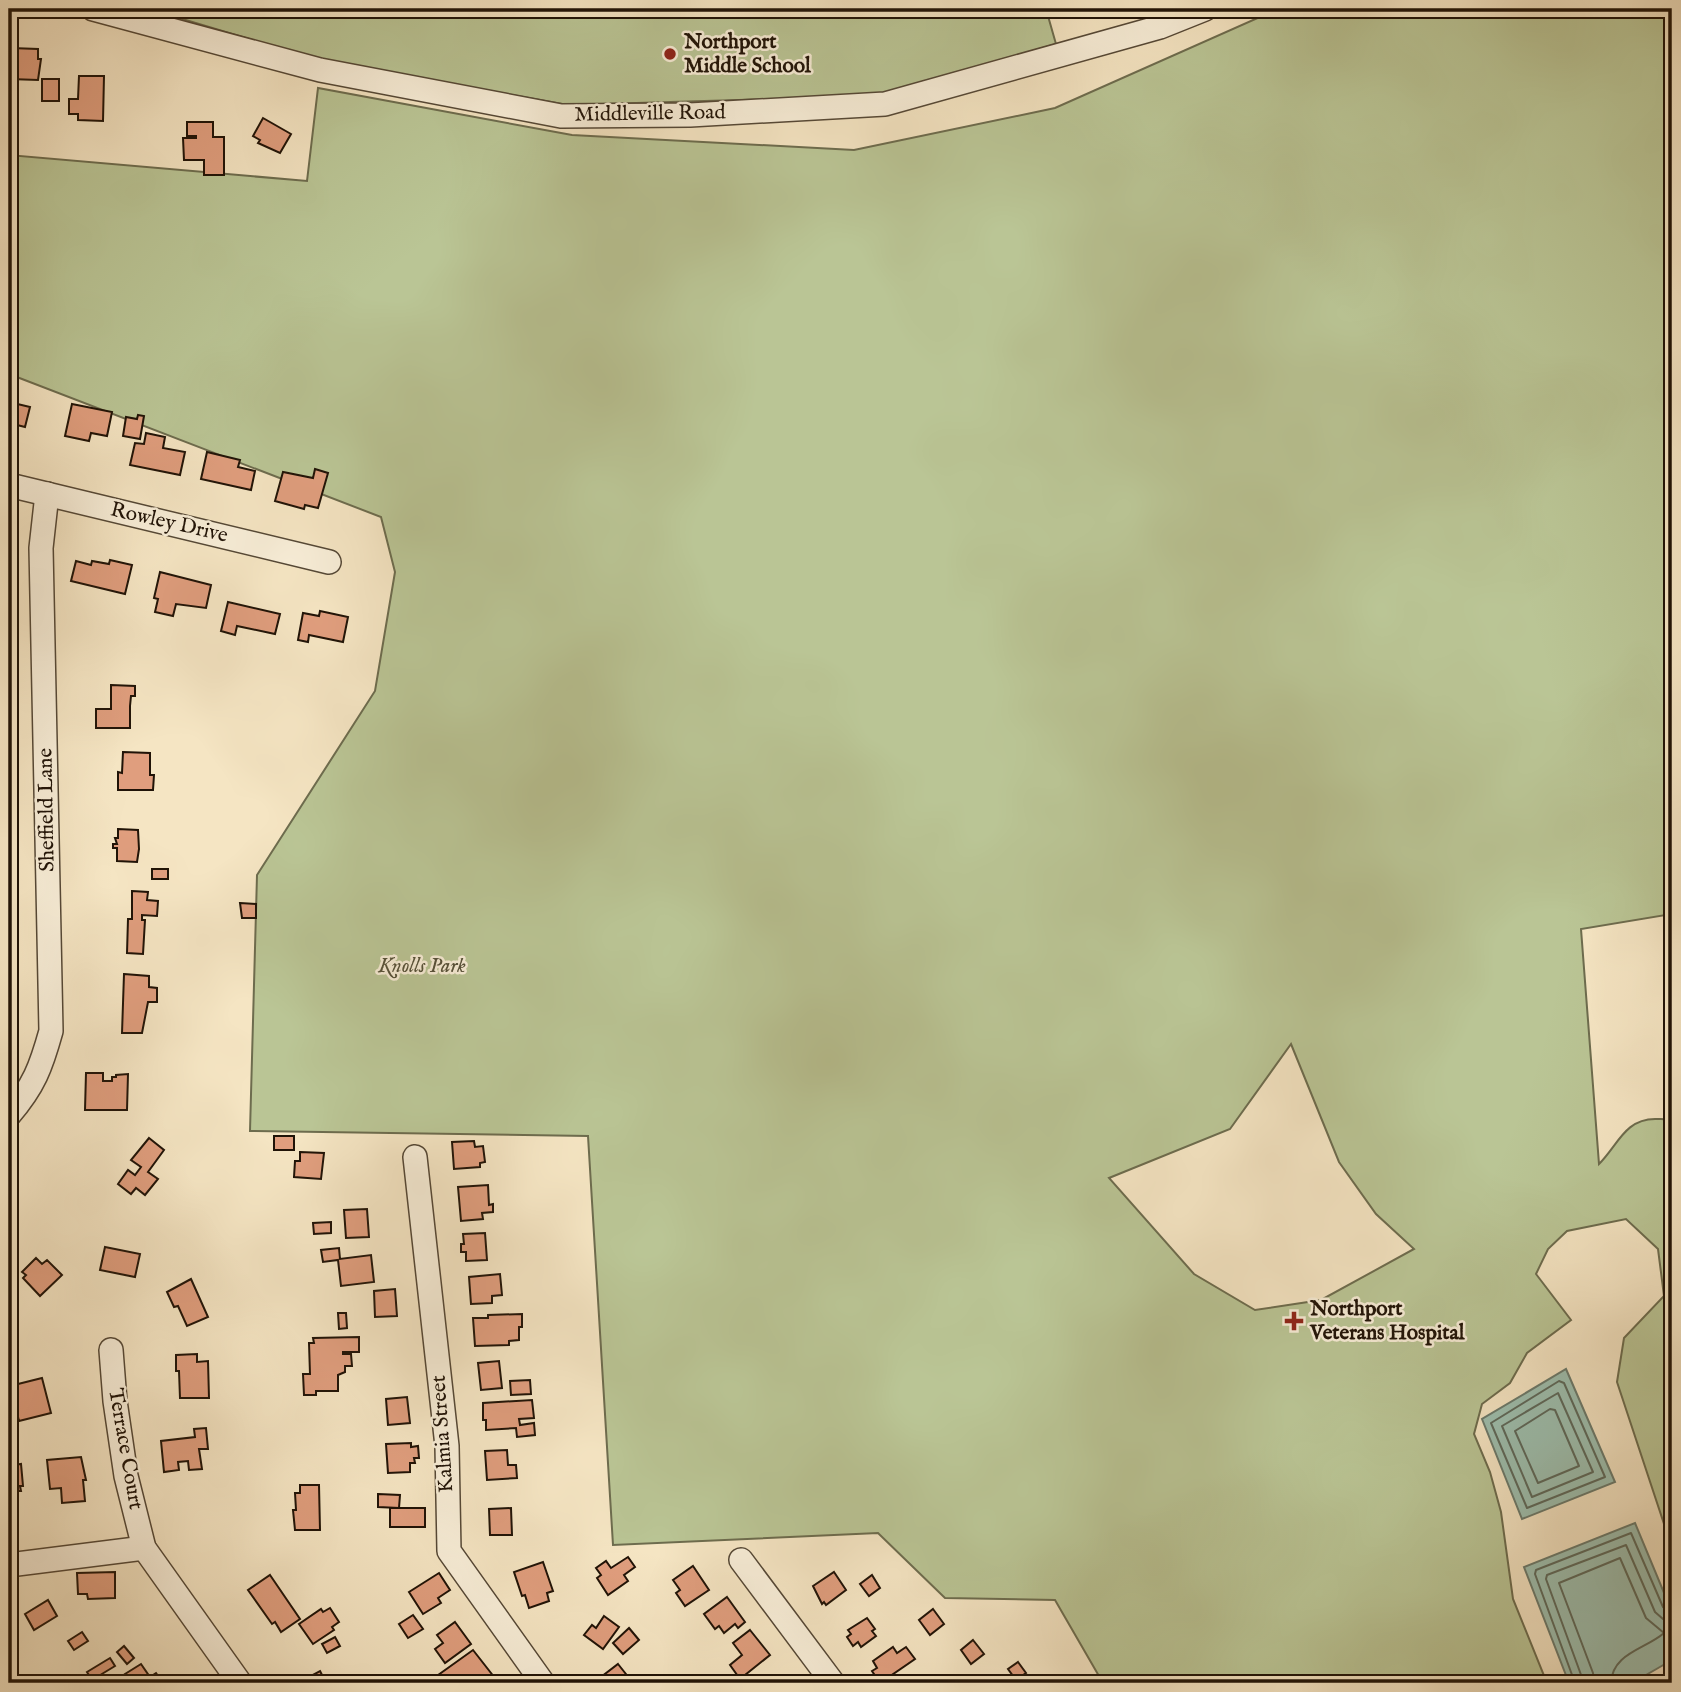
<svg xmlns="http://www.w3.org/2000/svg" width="1681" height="1692" font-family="'IM FELL English',serif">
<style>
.green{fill:#bac595;stroke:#6d6c4e;stroke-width:2;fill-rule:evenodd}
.water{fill:#9dbfaf;stroke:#6b7a6c;stroke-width:2}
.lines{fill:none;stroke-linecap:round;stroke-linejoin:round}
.shore{stroke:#5e695b;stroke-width:2}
.building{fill:#e09e7e;stroke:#201307;stroke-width:2}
.minor-casing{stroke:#554836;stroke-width:26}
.minor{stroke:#f8eed8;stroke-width:23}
.poi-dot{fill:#8f2418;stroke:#f8eed8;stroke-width:2.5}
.labels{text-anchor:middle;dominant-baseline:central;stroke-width:5;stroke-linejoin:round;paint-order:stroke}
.poi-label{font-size:21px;font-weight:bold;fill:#201307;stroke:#f8eed8;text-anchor:start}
.street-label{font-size:21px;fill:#201307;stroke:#f8eed8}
.park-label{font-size:21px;font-style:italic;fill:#565139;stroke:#f8eed8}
</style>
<rect width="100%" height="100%" fill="#f5e5c3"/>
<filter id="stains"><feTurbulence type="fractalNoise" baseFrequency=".00286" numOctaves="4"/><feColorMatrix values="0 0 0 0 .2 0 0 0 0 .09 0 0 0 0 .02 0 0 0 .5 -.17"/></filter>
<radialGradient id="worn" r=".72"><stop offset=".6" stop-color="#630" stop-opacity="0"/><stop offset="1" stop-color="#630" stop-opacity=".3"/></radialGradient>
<g class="green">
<polygon points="149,9 445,9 483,14 487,9 854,9 900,15 906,9 1046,9 1056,44 879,96 568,105 319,60"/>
<path d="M1278,9H1672V914L1581,929L1599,1164C1618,1145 1625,1119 1655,1119C1662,1119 1666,1118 1672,1121V1548L1617,1382L1624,1338L1664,1296L1658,1249L1626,1219L1567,1231L1548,1249L1536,1274L1571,1320L1527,1353L1510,1383L1482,1404L1474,1434L1490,1472L1501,1512L1513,1599L1547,1683H1103L1055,1600L945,1598L878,1533L613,1545L588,1136L250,1131L257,875L375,691L395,572L381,517L9,374V155L307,181L318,88L572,135L854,150L1055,108ZM1291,1044L1339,1162L1376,1214L1414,1249L1321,1300L1255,1310L1194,1274L1109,1178L1230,1129Z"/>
</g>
<g class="water">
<polygon points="1566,1369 1615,1482 1522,1519 1482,1419"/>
<polygon points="1635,1523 1672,1612 1672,1660 1632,1683 1569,1683 1524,1567"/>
</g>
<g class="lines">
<g class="shore">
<polygon points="1559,1381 1564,1383 1605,1477 1527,1508 1491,1423"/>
<polygon points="1558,1393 1593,1472 1532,1497 1502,1426"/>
<polygon points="1550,1409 1555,1410 1579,1466 1538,1483 1515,1431"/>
<polyline points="1575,1683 1535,1574 1536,1570 1631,1533 1663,1607 1667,1611 1672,1612"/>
<polyline points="1584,1683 1546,1579 1547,1575 1626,1545 1655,1612 1663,1619 1672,1621"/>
<path d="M1594,1683L1593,1673L1559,1583L1620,1558L1646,1618L1664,1633C1646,1649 1612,1653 1611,1683"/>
</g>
</g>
<g class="building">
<polygon points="11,48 38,49 38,59 41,59 38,80 10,79"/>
<polygon points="79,76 104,76 103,121 78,120 78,114 69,114 69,99 78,99"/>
<rect x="42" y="79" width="17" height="22"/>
<polygon points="263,118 291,134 280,153 258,143 260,140 253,136"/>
<polygon points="187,122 213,122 213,137 224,137 224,175 204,175 204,160 184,160 183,138 196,138 196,136 187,136"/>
<polygon points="9,402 30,407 25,427 9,423"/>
<polygon points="72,404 112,412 107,436 91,433 89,441 65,436"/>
<polygon points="138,415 144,416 140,439 123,436 126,417 137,419"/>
<polygon points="146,433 165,437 163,448 185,452 180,475 130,465 135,443 144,444"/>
<polygon points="207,452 240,460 238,467 255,471 251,490 201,479"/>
<polygon points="315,469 328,473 318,508 305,505 304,509 275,501 283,472 313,478"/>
<polygon points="110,560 132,565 125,594 71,581 76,561 91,565 92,561 109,564"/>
<polygon points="160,572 211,585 206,608 176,604 173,616 155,612 158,599 154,598"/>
<polygon points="228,602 280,614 275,634 237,626 235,635 221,631"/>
<polygon points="320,611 348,617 343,642 309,635 308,642 298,640 303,613 319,616"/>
<polygon points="111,685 135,686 135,696 131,696 130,706 130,728 96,728 96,709 111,709"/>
<polygon points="123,752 150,753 150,775 154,775 153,790 118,790 118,772 122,773"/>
<polygon points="118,829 138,830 139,849 137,862 117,861 117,848 113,848 113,844 117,844 115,838 118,838"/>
<rect x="152" y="869" width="16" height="10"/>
<polygon points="132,891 148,892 147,900 158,901 157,916 142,915 142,920 145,920 143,954 127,953 128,919 132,919"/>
<polygon points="240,903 256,904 256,918 242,918"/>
<polygon points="124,974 149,976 149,987 157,988 157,1002 148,1002 142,1033 122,1033"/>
<polygon points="86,1073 103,1073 103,1081 112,1081 112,1077 116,1077 116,1075 128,1074 127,1110 85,1110"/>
<rect x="274" y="1136" width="20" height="14"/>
<polygon points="149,1138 164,1150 148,1172 158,1179 145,1195 136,1188 131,1194 118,1184 128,1170 135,1175 141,1167 131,1160"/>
<polygon points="474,1141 475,1147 483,1146 485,1162 480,1163 480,1167 454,1169 452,1142"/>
<polygon points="300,1152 324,1153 321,1179 294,1177 295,1161 300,1161"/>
<polygon points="488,1185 489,1205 493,1204 493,1212 482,1213 483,1219 461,1221 458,1187"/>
<polygon points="367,1209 369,1237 346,1238 344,1210"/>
<polygon points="331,1222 331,1233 314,1234 313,1223"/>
<polygon points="485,1233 487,1260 466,1261 466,1252 461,1252 461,1244 464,1244 463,1234"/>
<polygon points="105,1247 140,1254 135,1277 100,1270"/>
<polygon points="339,1248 340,1259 371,1255 374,1282 341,1286 338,1260 323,1262 321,1250"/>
<polygon points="36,1258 42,1264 47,1260 62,1275 40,1296 23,1278 26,1275 22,1272"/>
<polygon points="500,1274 502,1295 492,1296 492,1303 471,1304 469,1277"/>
<polygon points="191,1279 208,1317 187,1326 178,1306 174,1307 167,1292"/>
<polygon points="395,1289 397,1316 375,1317 374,1291"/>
<polygon points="338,1313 346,1313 347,1328 339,1329"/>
<polygon points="522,1314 522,1327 519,1327 519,1340 509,1341 509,1345 475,1346 473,1318 488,1318 488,1315"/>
<polygon points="359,1337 359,1352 343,1352 343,1354 351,1354 352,1366 345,1366 345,1372 338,1375 338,1391 316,1391 316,1395 304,1395 303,1374 310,1374 309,1343 314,1343 313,1338"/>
<polygon points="197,1354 197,1362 208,1361 209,1398 180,1398 179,1371 176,1371 176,1355"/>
<polygon points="499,1361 502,1388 481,1390 478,1363"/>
<polygon points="42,1378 51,1413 19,1421 10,1386"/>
<polygon points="530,1380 531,1394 511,1395 510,1381"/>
<polygon points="407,1397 410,1423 388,1425 386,1399"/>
<polygon points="532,1400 534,1418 519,1419 520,1425 534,1423 535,1435 517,1437 516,1428 486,1430 486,1420 483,1420 483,1403"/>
<polygon points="206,1428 208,1449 199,1449 202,1469 189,1470 188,1461 178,1462 179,1470 164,1472 161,1441 195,1437 194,1429"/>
<polygon points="411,1443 411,1447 418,1446 419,1458 414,1458 415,1463 410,1463 410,1472 388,1473 386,1444"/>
<polygon points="507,1450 508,1465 516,1465 517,1478 487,1480 485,1451"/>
<polygon points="9,1455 13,1455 14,1465 21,1464 23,1486 20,1486 21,1491 18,1491 18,1494 9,1495"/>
<polygon points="81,1457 86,1480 83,1480 85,1501 62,1503 61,1488 50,1489 47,1460"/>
<polygon points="300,1485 319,1485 320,1530 295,1530 293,1510 296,1510 295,1493 300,1493"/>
<polygon points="378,1494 400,1495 399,1508 378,1507"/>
<rect x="390" y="1508" width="35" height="19"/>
<polygon points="511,1508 512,1535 490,1535 489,1509"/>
<polygon points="628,1557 635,1567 624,1575 628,1581 608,1595 597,1578 601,1575 596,1568 606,1561 611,1568"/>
<polygon points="543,1562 553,1591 547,1593 549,1601 529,1608 525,1595 522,1596 514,1572"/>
<polygon points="693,1566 709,1590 685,1606 676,1593 680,1590 673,1580"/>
<polygon points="115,1572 115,1598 88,1599 87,1594 78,1594 77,1573"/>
<polygon points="834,1572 846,1590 826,1605 824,1602 822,1604 813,1586"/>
<polygon points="439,1573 450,1590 438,1598 441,1603 423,1614 409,1592"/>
<polygon points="270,1575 300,1619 281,1632 275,1622 272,1624 248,1590"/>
<polygon points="872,1575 880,1588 869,1596 860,1584"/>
<polygon points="727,1597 745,1622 738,1628 735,1624 724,1633 719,1626 715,1629 704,1614"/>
<polygon points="48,1600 57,1616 34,1630 25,1614"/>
<polygon points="330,1608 339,1622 332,1627 334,1630 313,1644 299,1624 321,1609 323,1612"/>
<polygon points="933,1609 944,1624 930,1635 919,1620"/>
<polygon points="413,1615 423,1629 408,1638 399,1624"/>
<polygon points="604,1616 619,1627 603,1649 584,1635 592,1625 596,1628"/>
<polygon points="867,1618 875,1629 872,1631 876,1636 861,1647 858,1642 853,1646 847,1637 851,1634 848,1630"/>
<polygon points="455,1622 471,1644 445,1663 435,1649 443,1643 437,1635"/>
<polygon points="629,1628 639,1640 623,1654 613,1643"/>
<polygon points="750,1630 770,1655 740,1679 730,1665 742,1655 733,1643"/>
<polygon points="82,1632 88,1641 74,1650 68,1641"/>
<polygon points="335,1637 340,1646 327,1653 322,1644"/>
<polygon points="973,1640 984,1654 971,1664 961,1650"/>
<polygon points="124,1646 134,1658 127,1664 117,1652"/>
<polygon points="893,1647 897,1653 906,1647 915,1659 880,1683 872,1671 877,1668 873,1661"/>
<polygon points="473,1650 498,1682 427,1683"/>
<polygon points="110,1658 115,1666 92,1680 87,1672"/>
<polygon points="1018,1662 1026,1673 1016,1680 1008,1669"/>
<polygon points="141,1664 150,1677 156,1673 163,1683 131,1683 125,1674"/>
<polygon points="618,1664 633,1683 605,1683 601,1677"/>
<polygon points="320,1671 326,1683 298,1683"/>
</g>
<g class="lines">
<g class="minor-casing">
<g id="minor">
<polyline points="93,9 320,70 561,116 690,115 885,104 1160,27 1205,9"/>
<polyline points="9,485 329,562"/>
<path d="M9,1115C34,1086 41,1067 51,1031L41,548L47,494"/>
<polyline points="415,1157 447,1446 449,1551 543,1683"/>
<polyline points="111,1350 115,1401 126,1476 144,1548 240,1683"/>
<polyline points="741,1560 833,1683"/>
<polyline points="9,1565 144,1548"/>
</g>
</g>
<use href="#minor" class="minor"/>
</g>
<g class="poi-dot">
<circle cx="670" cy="54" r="7"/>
<path d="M1290.5 1310.5h7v7h7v7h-7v7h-7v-7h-7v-7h7z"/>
</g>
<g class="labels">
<g class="poi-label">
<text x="684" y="42">Northport<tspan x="684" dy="24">Middle School</tspan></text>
<text x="1310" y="1309">Northport<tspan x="1310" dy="24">Veterans Hospital</tspan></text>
</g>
<g class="street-label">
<text transform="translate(650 114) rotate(-1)">Middleville Road</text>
<text transform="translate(169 523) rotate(13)">Rowley Drive</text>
<text transform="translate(47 810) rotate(-91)">Sheffield Lane</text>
<text transform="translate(443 1434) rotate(-94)">Kalmia Street</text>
<text transform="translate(125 1449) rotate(80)">Terrace Court</text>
</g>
<g class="park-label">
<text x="422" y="966">Knolls Park</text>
</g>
</g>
<rect width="1681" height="1692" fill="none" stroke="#f5e5c3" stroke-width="35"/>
<rect x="10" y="10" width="1660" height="1671" fill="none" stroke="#201307" stroke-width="3.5"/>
<rect x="18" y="18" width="1646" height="1657" fill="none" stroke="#201307" stroke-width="2"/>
<rect width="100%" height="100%" filter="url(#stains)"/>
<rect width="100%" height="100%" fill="url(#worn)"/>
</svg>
